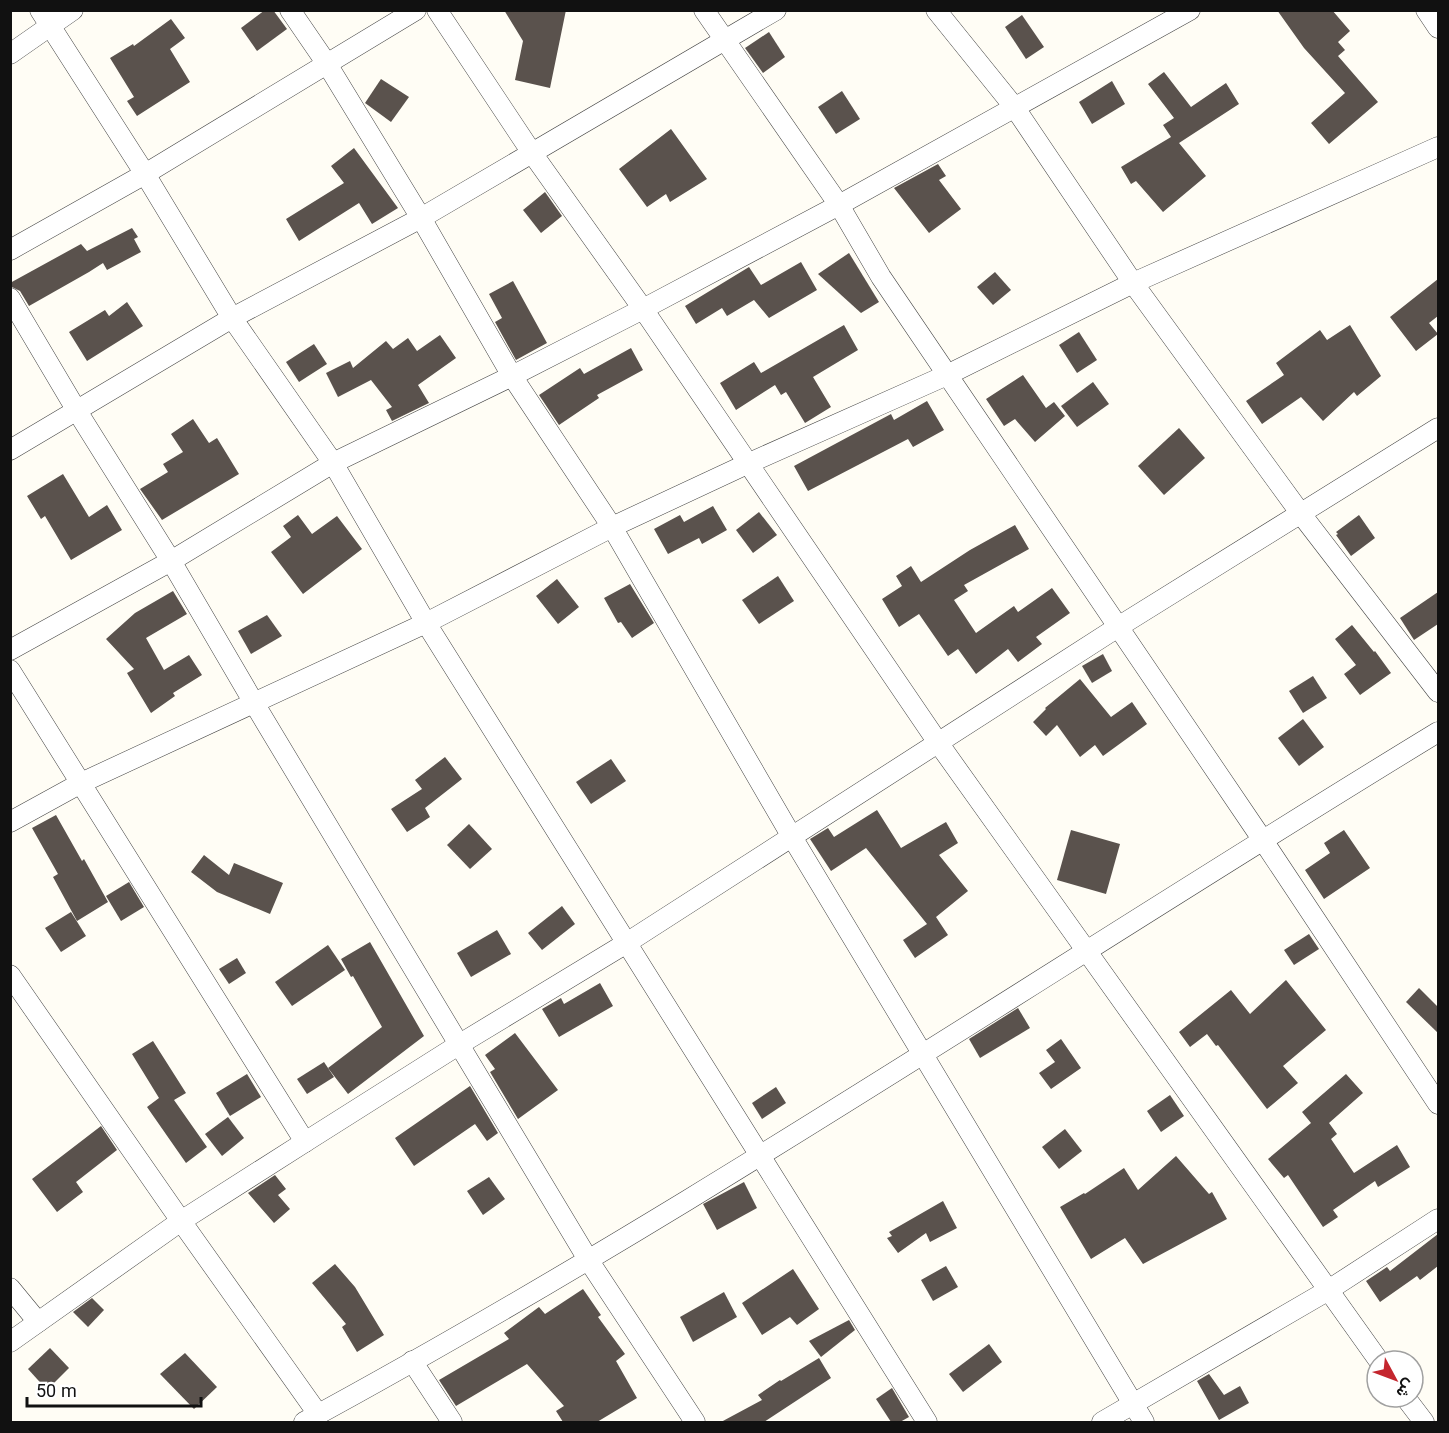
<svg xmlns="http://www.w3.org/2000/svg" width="1449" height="1433" font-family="Georgia,Vazirmatn,serif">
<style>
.building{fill:#5a524d}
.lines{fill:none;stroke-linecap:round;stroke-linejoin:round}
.street-casing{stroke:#444;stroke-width:21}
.street{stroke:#fff;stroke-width:20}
</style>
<rect width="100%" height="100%" fill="#fffdf5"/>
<g class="building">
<polygon points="265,10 273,10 287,29 257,51 241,28"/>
<polygon points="504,10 566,10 550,88 515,80 523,41"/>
<polygon points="1277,10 1332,10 1350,31 1338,42 1345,50 1338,56 1378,102 1329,144 1311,123 1345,93 1304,48"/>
<polygon points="1022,15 1044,47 1026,59 1005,27"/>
<polygon points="171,19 185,38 170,49 190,82 137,116 127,101 134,97 110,58 133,44 134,46"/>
<polygon points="769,32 785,57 763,73 745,48"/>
<polygon points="1164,72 1191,107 1226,83 1239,104 1179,143 1206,176 1163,212 1136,181 1131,184 1121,167 1171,137 1163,125 1174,118 1148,84"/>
<polygon points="381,79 409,97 391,122 365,103"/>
<polygon points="1112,81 1125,104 1092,124 1079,102"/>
<polygon points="842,91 860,119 836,134 818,107"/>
<polygon points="671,129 707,179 670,202 666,194 647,207 619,169"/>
<polygon points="354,148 398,208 372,224 359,203 299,241 286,219 344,183 331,166"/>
<polygon points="938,164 946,176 939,180 961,209 929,233 894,188"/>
<polygon points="545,192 562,216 541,233 523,210"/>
<polygon points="132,228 138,237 134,239 141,252 107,270 103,263 89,272 29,306 20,291 10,286 10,283 81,244 87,251"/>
<polygon points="849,253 879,302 861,313 818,274"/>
<polygon points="801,262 817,290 769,318 754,300 727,316 722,308 696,324 685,306 749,267 761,285"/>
<polygon points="995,272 1011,290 993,305 977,287"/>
<polygon points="1438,279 1438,316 1429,323 1438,334 1416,351 1390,317"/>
<polygon points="513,281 547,343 516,360 495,322 502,318 489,294"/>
<polygon points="127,302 143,326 87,361 69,332 105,310 109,316"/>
<polygon points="844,325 858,350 813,377 831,407 805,423 786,392 781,395 775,385 736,410 720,383 754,362 761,373"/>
<polygon points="1350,325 1381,376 1357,396 1354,392 1323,421 1301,397 1262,424 1246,401 1284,375 1276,363 1320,330 1327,340"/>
<polygon points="1079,332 1097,360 1077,373 1059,345"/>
<polygon points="440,335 456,358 418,385 429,403 392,421 386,410 392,407 371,380 338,397 326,373 350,361 353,368 386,341 393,349 408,338 417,351"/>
<polygon points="314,344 327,364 299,382 286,362"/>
<polygon points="631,348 643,370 597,395 599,398 559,425 539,395 580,368 584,374"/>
<polygon points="1023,375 1046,408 1054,402 1065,416 1035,442 1015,419 1004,426 986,399"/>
<polygon points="1093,382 1109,404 1077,427 1061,406"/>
<polygon points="927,401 944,430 913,447 908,439 808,491 794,466 891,414 894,420"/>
<polygon points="193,419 209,443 217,438 239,474 162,520 140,489 168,472 163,464 183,452 171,434"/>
<polygon points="1179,428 1205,458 1164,495 1138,466"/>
<polygon points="63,474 89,517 107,505 122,530 71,560 45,516 41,519 27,496"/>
<polygon points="713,506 727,530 702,544 699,538 668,554 654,529 680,515 684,522"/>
<polygon points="759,512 777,535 753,553 736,530"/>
<polygon points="298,515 312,534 337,516 362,549 303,594 271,552 291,537 283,526"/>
<polygon points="1359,515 1375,538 1351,556 1336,535 1338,534 1336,532"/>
<polygon points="1015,525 1029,549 964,585 968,591 954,600 976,633 1014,606 1018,612 1052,588 1070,613 1036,637 1042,644 1018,662 1008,649 976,674 958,649 948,656 919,614 899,627 882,599 902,586 896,576 911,566 921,582 970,550"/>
<polygon points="778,576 794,601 759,624 742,600"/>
<polygon points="557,579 579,607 558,624 536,596"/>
<polygon points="630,584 654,623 632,638 621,622 618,623 604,598"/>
<polygon points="173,591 187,614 146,638 164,670 189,655 202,675 173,693 175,696 151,713 127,673 134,669 106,639 135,613"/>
<polygon points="1438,592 1438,624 1414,640 1400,618"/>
<polygon points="267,615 282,636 251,654 238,631"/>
<polygon points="1352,625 1374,652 1375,651 1391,673 1360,695 1344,674 1356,665 1335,639"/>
<polygon points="1103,654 1112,671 1092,683 1082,666"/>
<polygon points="1313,676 1327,698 1303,713 1289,691"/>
<polygon points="1080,679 1111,717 1132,702 1147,724 1103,756 1095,745 1080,757 1057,725 1046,736 1033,722 1046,709 1045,708"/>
<polygon points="1303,719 1324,747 1299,766 1278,738"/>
<polygon points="445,757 462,779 425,808 430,817 407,832 391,809 422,789 415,780"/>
<polygon points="611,759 626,781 591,804 576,782"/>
<polygon points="877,810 901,848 946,822 958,843 939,855 968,891 936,917 948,935 915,958 903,940 927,924 866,848 831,871 810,839 828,828 834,837"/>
<polygon points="56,815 82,861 84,859 108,902 77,921 53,877 58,874 32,828"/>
<polygon points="469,824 492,849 470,869 447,845"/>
<polygon points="1071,830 1120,844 1106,894 1057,880"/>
<polygon points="1344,830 1370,868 1324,899 1305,870 1330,853 1324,843"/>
<polygon points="204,855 229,875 234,863 283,883 270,914 217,892 191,872"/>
<polygon points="129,882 144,907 121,921 106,896"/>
<polygon points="562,906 575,924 542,950 528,933"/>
<polygon points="71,912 86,936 61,952 45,928"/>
<polygon points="497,930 511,954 471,977 457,953"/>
<polygon points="1309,934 1319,949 1294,965 1284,950"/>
<polygon points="370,942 424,1036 348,1094 328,1068 382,1027 353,976 351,977 341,959"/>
<polygon points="328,945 345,970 292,1006 275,982"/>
<polygon points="237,958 246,973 229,984 219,969"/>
<polygon points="1286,980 1326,1030 1283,1066 1298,1083 1267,1109 1218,1045 1216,1046 1207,1034 1190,1047 1179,1032 1231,990 1250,1014"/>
<polygon points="600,983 613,1006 559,1037 542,1009 561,998 564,1004"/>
<polygon points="1419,988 1438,1007 1438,1033 1406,1002"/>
<polygon points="1018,1008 1030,1028 980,1058 969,1039"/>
<polygon points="515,1033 558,1090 518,1119 490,1072 495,1069 485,1055"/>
<polygon points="1061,1039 1081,1068 1051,1089 1039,1073 1055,1062 1046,1050"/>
<polygon points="153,1041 186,1093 174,1100 207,1147 186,1163 147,1107 159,1098 132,1054"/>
<polygon points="324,1062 334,1077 307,1094 297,1079"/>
<polygon points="247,1074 261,1097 230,1116 216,1093"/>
<polygon points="1346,1074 1363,1093 1329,1123 1337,1134 1331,1139 1354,1173 1397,1145 1410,1167 1378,1187 1375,1181 1333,1210 1338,1217 1323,1227 1288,1175 1284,1178 1268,1159 1311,1123 1302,1112"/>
<polygon points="470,1086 498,1133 487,1141 475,1124 414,1166 395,1138"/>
<polygon points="776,1087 786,1103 762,1119 752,1103"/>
<polygon points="1170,1095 1184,1116 1161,1132 1147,1111"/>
<polygon points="228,1117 244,1138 222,1156 205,1134"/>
<polygon points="101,1126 117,1150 76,1182 83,1192 57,1212 32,1179"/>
<polygon points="1065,1129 1082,1151 1059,1169 1042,1147"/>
<polygon points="1176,1156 1209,1194 1212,1192 1227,1219 1143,1264 1125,1238 1091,1259 1060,1207 1084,1193 1085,1194 1124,1168 1138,1190"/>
<polygon points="275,1175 286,1189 278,1195 290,1209 274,1223 248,1193"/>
<polygon points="489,1177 505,1199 483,1215 467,1191"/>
<polygon points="744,1182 757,1208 717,1230 703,1204"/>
<polygon points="943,1201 957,1228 930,1242 926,1233 898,1253 887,1238 892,1236 889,1232"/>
<polygon points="1438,1234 1438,1266 1420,1280 1417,1276 1380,1302 1366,1281 1387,1267 1390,1271"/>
<polygon points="335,1264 355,1287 384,1335 357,1352 342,1327 346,1324 312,1283"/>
<polygon points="946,1266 958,1287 933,1301 921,1280"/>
<polygon points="793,1269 819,1309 797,1325 790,1317 762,1335 742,1303"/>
<polygon points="583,1289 601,1315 598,1317 625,1354 616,1361 637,1398 597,1422 563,1422 556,1411 564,1406 527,1364 456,1406 439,1380 509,1339 504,1333 539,1307 545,1314"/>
<polygon points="724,1292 737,1317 693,1342 680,1317"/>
<polygon points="92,1298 104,1310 88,1327 73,1312"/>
<polygon points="849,1320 855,1330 821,1357 809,1341"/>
<polygon points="989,1344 1002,1362 963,1392 949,1374"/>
<polygon points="50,1348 69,1368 47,1390 28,1369"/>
<polygon points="185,1353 217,1387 194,1409 160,1374"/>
<polygon points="819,1358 831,1378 764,1422 721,1422 762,1400 758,1395 780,1380 781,1381"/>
<polygon points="1209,1374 1224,1395 1240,1386 1249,1403 1219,1420 1197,1381"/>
<polygon points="892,1388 909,1417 900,1422 891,1422 876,1399"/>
</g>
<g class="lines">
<g class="street-casing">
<g id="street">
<polyline points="40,10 145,174 232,318 333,463 426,623 927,1422"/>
<polyline points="290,10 327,64 421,218 512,376 612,527 792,837 1144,1422"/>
<polyline points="437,10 532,153 643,309 939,744 1379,1361"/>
<polyline points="704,10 839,205 881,277 1262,839 1438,1104"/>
<polyline points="936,10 1015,108 1133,283 1301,514 1438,692"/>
<polyline points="1426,10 1438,28"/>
<polyline points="10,54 73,10"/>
<polyline points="10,250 145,174 416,10"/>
<polyline points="10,298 77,411 171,561 254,703 589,1261 695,1422"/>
<polyline points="10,450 232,318 421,218 776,10"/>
<polyline points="10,650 171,561 333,463 512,376 643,309 839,205 1190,10"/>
<polyline points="10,670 305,1142"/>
<polyline points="10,822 81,783 426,623 612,527 747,464 947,375 1133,283 1438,147"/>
<polyline points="10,975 181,1221 318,1414"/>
<polyline points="10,1288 38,1322"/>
<polyline points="10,1342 181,1221 305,1142 460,1044 625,944 1118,627 1438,428"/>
<polyline points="412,1361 452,1422"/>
<polyline points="1405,1397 1424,1422"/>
<path d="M304,1422C693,1211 1060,962 1438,732"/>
<polyline points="1102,1422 1327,1291 1438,1219"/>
</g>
</g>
<use href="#street" class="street"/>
</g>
<rect width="1449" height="1433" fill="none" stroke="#111111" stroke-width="24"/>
<g transform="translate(1395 1379) rotate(131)"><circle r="28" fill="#ffffff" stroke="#a0a0a0" stroke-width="1.5"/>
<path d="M0-4.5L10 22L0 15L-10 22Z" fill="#c4262e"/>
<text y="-9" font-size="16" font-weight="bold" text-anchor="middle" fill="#111111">ش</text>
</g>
<path d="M27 1397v9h174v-9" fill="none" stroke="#111111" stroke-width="3"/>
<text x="36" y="1397" font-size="18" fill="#111111" stroke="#ffffff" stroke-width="4.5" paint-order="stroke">50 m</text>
</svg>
